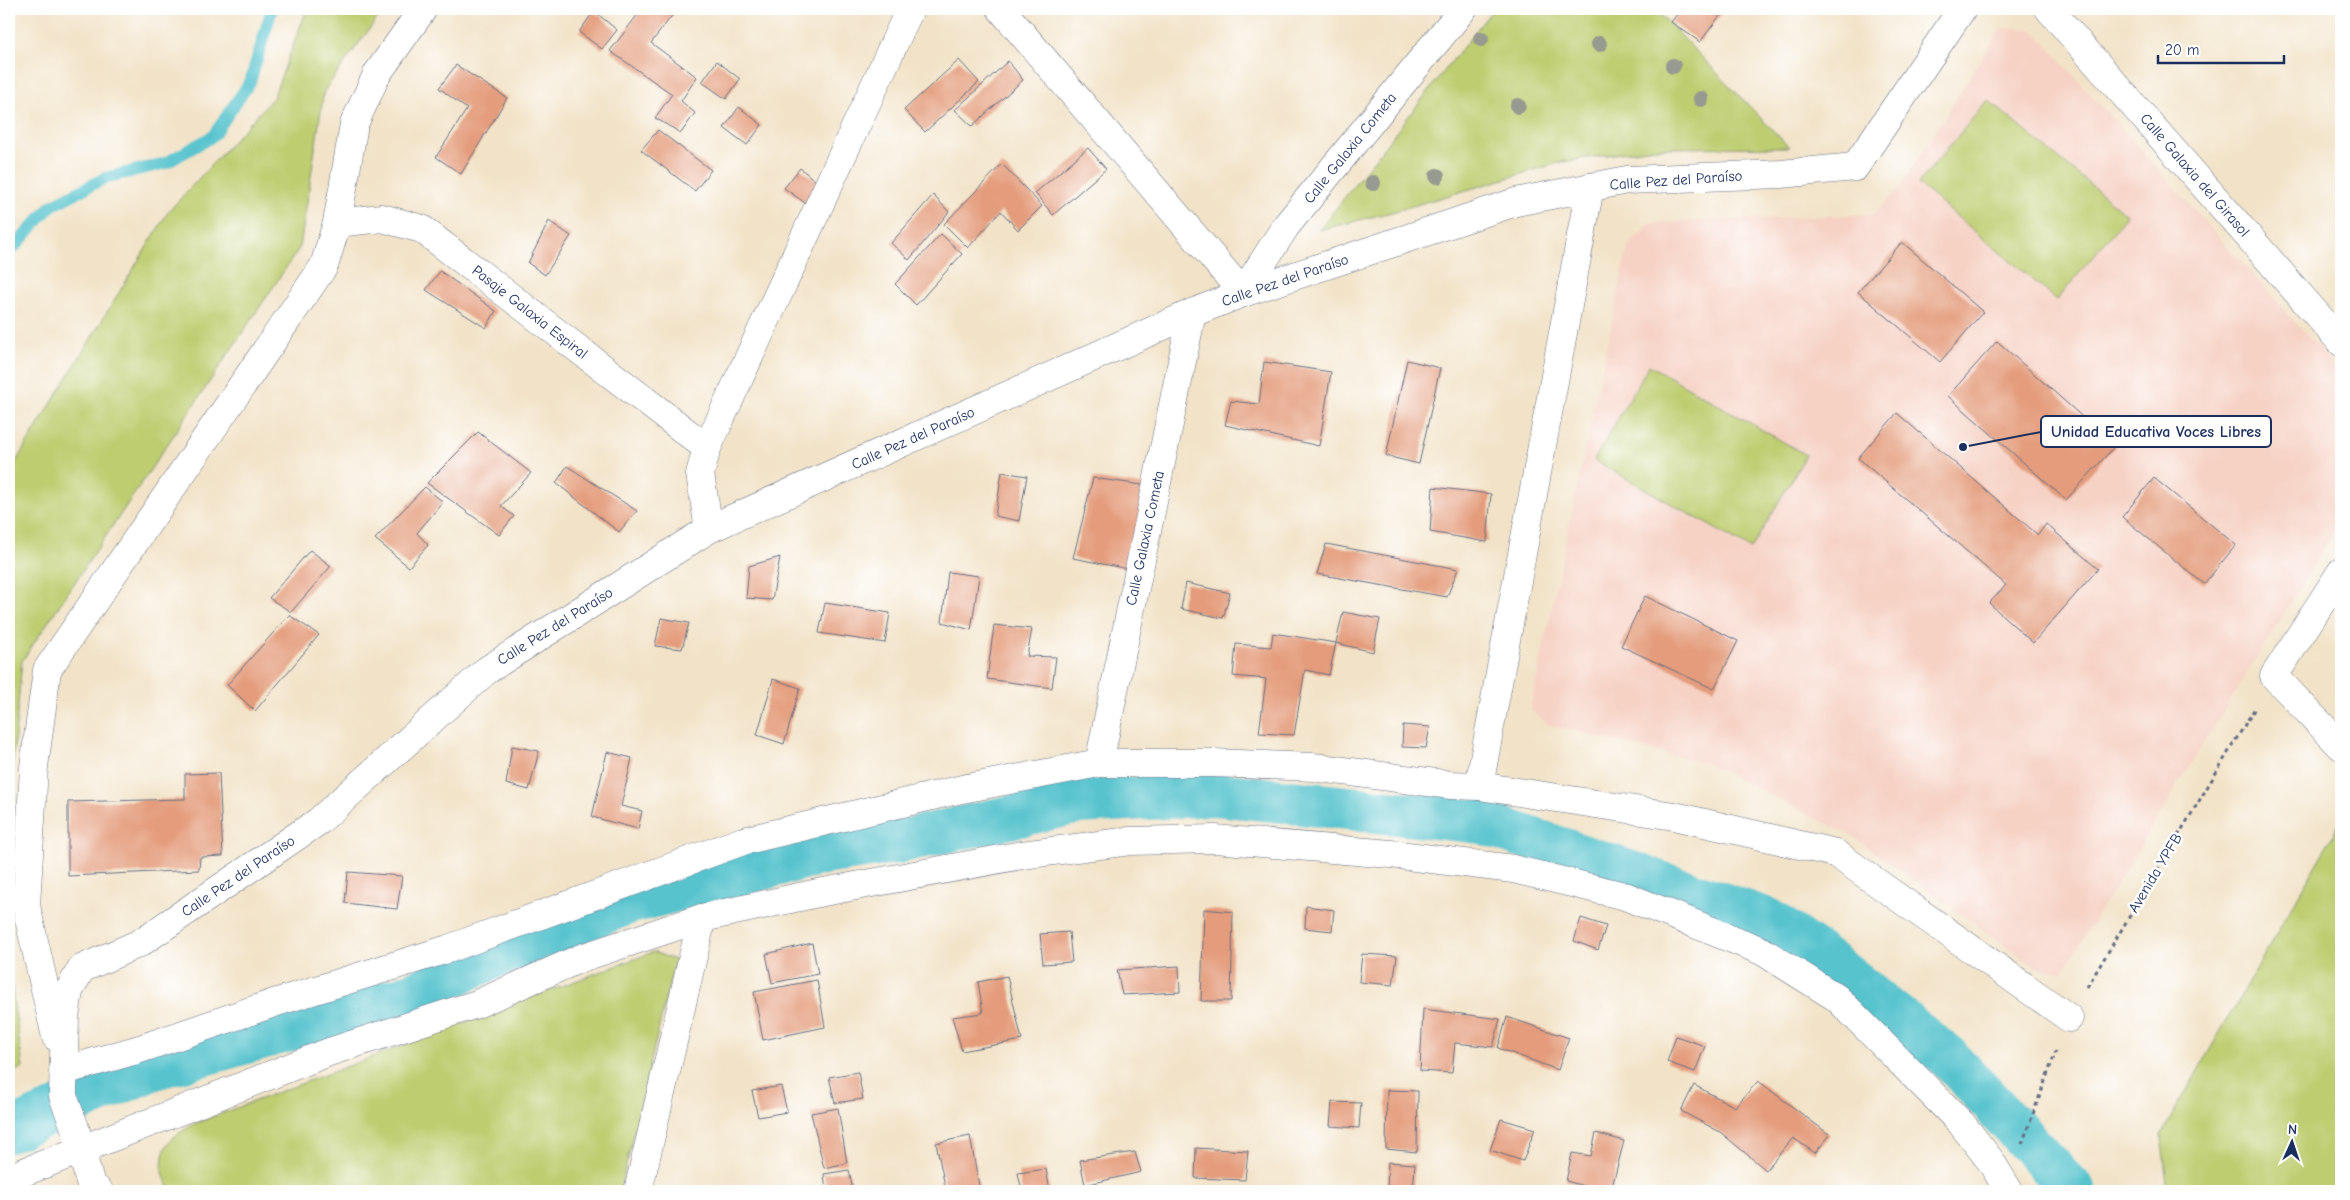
<svg xmlns="http://www.w3.org/2000/svg" width="2350" height="1200" font-family="'Comic Neue',sans-serif">
<style>
.built{fill:#f6d2c4}
.green{fill:#bdcd6f;stroke:#6c7e66}
.lines{fill:none;stroke-linecap:round;stroke-linejoin:round}
.stream{stroke:#56c3cd;stroke-width:12}
.canal{stroke:#56c3cd;stroke-width:44}
.building{fill:#e49c7b}
.minor-casing{stroke:#666e83;stroke-width:29}
.path{stroke:#666e83;stroke-width:3;stroke-dasharray:4 4;stroke-linecap:butt}
.minor{stroke:#fff;stroke-width:28}
.tree{fill:#979a90}
.labels{text-anchor:middle;dominant-baseline:central;stroke-width:5;stroke-linejoin:round;paint-order:stroke}
.street-label{font-size:15px;fill:#1b2f5e;stroke:#fff}
.leader{fill:none;stroke:#1b2f5e;stroke-width:2}
.callout-dot{fill:#1b2f5e;stroke:#fff;stroke-width:2}
.callout{fill:#fff;stroke:#1b2f5e;stroke-width:2}
.callout-label{font-size:16px;text-anchor:middle;font-weight:bold;fill:#1b2f5e}
</style>
<rect width="100%" height="100%" fill="#fff"/>
<filter id="ink" filterUnits="userSpaceOnUse"><feTurbulence type="fractalNoise" baseFrequency=".02" numOctaves="2"/><feDisplacementMap in="SourceGraphic" scale="10" xChannelSelector="R" yChannelSelector="G"/><feConvolveMatrix kernelMatrix="1 2 1 2 8 2 1 2 1" color-interpolation-filters="sRGB"/></filter>
<filter id="wash" filterUnits="userSpaceOnUse"><feTurbulence type="fractalNoise" baseFrequency=".0096" numOctaves="4" result="noise"/><feDisplacementMap in="SourceGraphic" scale="20" xChannelSelector="R" yChannelSelector="G"/><feGaussianBlur stdDeviation="1.12" result="paint"/><feColorMatrix in="noise" values="0 0 0 0 0 0 0 0 0 0 0 0 0 0 0 0 0 1.4 0 .05"/><feComposite in="paint" operator="in"/></filter>
<g filter="url(#wash)">
<rect width="100%" height="100%" fill="#f2e3c8"/>
<polygon class="built" points="2001,28 2032,29 2341,373 2341,521 2062,973 2034,966 1855,838 1709,764 1549,725 1530,710 1628,246 1650,223 1874,214 1899,189"/>
<g class="green">
<polygon points="307,9 384,9 324,91 300,247 22,661 9,801 9,473 168,212 273,98"/>
<polygon points="1493,9 1655,9 1789,147 1653,148 1562,162 1392,212 1319,230"/>
<polygon points="1988,100 2127,215 2057,300 1918,184"/>
<polygon points="1649,365 1806,455 1751,549 1594,460"/>
<polygon points="2341,821 2341,1191 2168,1191 2161,1135"/>
<path d="M653,952L675,960L620,1191H172C161,1178 158,1155 170,1141C175,1134 188,1128 196,1123Z"/>
<polygon points="9,969 23,1068 9,1073"/>
</g>
<g class="lines">
<polyline class="stream" points="9,253 51,206 105,178 166,163 213,136 250,82 272,9"/>
<polyline class="canal" points="9,1131 154,1068 403,998 496,956 627,903 823,853 897,842 1079,802 1215,794 1482,822 1769,920 1824,958 1950,1059 2074,1191"/>
</g>
<g id="blocks">
<g class="building">
<polygon points="642,9 668,9 674,13 651,43 697,77 681,101 695,113 681,133 655,118 672,94 610,51"/>
<polygon points="1681,9 1725,9 1700,42 1671,22"/>
<polygon points="594,11 617,30 602,49 579,32"/>
<polygon points="959,60 979,82 925,132 904,110"/>
<polygon points="717,61 740,79 726,99 702,82"/>
<polygon points="1008,61 1023,80 972,126 955,110"/>
<polygon points="456,65 507,98 461,174 436,157 467,109 439,88"/>
<polygon points="739,107 762,125 747,145 724,128"/>
<polygon points="658,130 711,170 695,191 641,150"/>
<polygon points="1088,148 1106,169 1053,215 1035,193"/>
<polygon points="1002,164 1042,206 1018,230 1001,211 968,248 944,224"/>
<polygon points="800,168 822,186 808,205 784,188"/>
<polygon points="933,195 949,212 909,260 891,243"/>
<polygon points="549,221 571,236 545,275 528,263"/>
<polygon points="941,234 962,254 916,305 895,284"/>
<polygon points="1902,242 1983,312 1940,362 1858,292"/>
<polygon points="440,271 496,311 486,328 426,290"/>
<polygon points="1997,341 2115,446 2066,500 1948,396"/>
<polygon points="1407,360 1440,368 1419,464 1386,456"/>
<polygon points="1264,362 1331,372 1319,446 1225,425 1231,401 1259,404"/>
<polygon points="1897,413 2038,535 2046,524 2098,569 2033,643 1989,603 2006,585 1858,458"/>
<polygon points="478,432 531,473 501,506 514,516 499,535 427,483"/>
<polygon points="567,466 637,511 619,532 556,483"/>
<polygon points="1002,472 1027,476 1019,521 995,516"/>
<polygon points="1093,478 1149,486 1128,569 1073,558"/>
<polygon points="2154,478 2236,545 2204,584 2122,517"/>
<polygon points="425,487 443,502 417,533 428,545 409,567 375,539"/>
<polygon points="1433,487 1491,494 1487,542 1430,532"/>
<polygon points="1326,544 1458,569 1447,597 1317,574"/>
<polygon points="310,550 331,566 291,612 269,598"/>
<polygon points="780,557 772,600 746,598 749,566"/>
<polygon points="948,572 979,576 971,630 942,622"/>
<polygon points="1186,583 1230,593 1223,618 1181,609"/>
<polygon points="1645,596 1738,641 1714,689 1621,646"/>
<polygon points="825,603 890,613 885,643 819,633"/>
<polygon points="1343,612 1380,619 1373,652 1336,643"/>
<polygon points="289,615 319,635 255,711 227,685"/>
<polygon points="661,618 689,623 682,649 655,646"/>
<polygon points="994,625 1032,629 1027,656 1056,657 1052,688 987,679"/>
<polygon points="1273,633 1336,643 1329,675 1305,670 1294,735 1259,733 1266,679 1233,676 1236,644 1271,647"/>
<polygon points="773,679 800,688 784,744 757,735"/>
<polygon points="1403,725 1430,727 1426,748 1402,747"/>
<polygon points="512,746 539,751 529,790 506,784"/>
<polygon points="607,752 632,758 621,806 642,811 638,829 592,817"/>
<polygon points="219,773 223,856 200,857 199,870 68,876 68,802 185,799 185,774"/>
<polygon points="348,872 402,876 397,909 345,903"/>
<polygon points="1306,906 1334,910 1332,931 1305,928"/>
<polygon points="1204,909 1233,912 1231,1001 1201,1001"/>
<polygon points="1581,918 1606,926 1598,950 1574,941"/>
<polygon points="1069,932 1072,962 1043,964 1040,934"/>
<polygon points="812,943 818,974 772,983 766,954"/>
<polygon points="1362,954 1397,956 1393,985 1359,982"/>
<polygon points="1179,966 1180,992 1122,995 1117,970"/>
<polygon points="1007,976 1022,1040 962,1051 952,1017 983,1013 978,982"/>
<polygon points="817,980 825,1027 763,1040 754,992"/>
<polygon points="1423,1009 1500,1019 1493,1047 1455,1043 1452,1073 1420,1071"/>
<polygon points="1507,1017 1569,1038 1558,1070 1498,1048"/>
<polygon points="1676,1036 1705,1046 1695,1072 1667,1062"/>
<polygon points="858,1072 863,1099 835,1103 829,1077"/>
<polygon points="1758,1081 1830,1135 1815,1153 1793,1138 1766,1170 1720,1132 1681,1111 1694,1085 1735,1107"/>
<polygon points="781,1086 787,1112 758,1117 752,1091"/>
<polygon points="1387,1090 1418,1091 1417,1152 1386,1149"/>
<polygon points="1332,1102 1361,1103 1359,1128 1330,1126"/>
<polygon points="838,1108 847,1163 824,1168 811,1113"/>
<polygon points="1501,1119 1535,1129 1523,1161 1490,1150"/>
<polygon points="1596,1133 1624,1141 1611,1191 1601,1191 1566,1181 1572,1153 1591,1156"/>
<polygon points="970,1136 980,1191 946,1191 936,1143"/>
<polygon points="1196,1148 1248,1151 1245,1180 1195,1178"/>
<polygon points="1135,1152 1141,1172 1085,1185 1080,1160"/>
<polygon points="1388,1162 1415,1164 1413,1191 1387,1191"/>
<polygon points="1046,1169 1050,1191 1022,1191 1018,1173"/>
<polygon points="849,1170 853,1191 826,1191 824,1174"/>
</g>
</g>
</g>
<g filter="url(#ink)">
<use href="#blocks" fill-opacity="0" stroke="#666e83" stroke-width="1"/>
<g class="lines">
<g class="minor-casing">
<g id="minor">
<polyline points="1001,9 1243,293"/>
<polyline points="2049,9 2341,342"/>
<polyline points="337,223 382,218 422,229 707,448"/>
<polyline points="1243,293 1286,226 1463,9"/>
<polyline points="709,529 700,474 707,448 910,9"/>
<polyline points="2341,572 2274,676 2341,746"/>
<polyline points="1099,763 1192,313"/>
<polyline points="1479,786 1590,187"/>
<polyline points="56,1037 26,906 34,767 47,670 324,266 337,223 354,124 377,74 423,9"/>
<polyline points="63,1071 140,1049 277,1002 448,949 743,841 962,789 1099,763 1212,763 1313,767 1451,785 1479,786 1674,816 1835,853 2069,1018"/>
<polyline points="9,1178 329,1052 477,1004 581,958 702,918 818,893 1022,855 1130,841 1215,839 1391,854 1513,869 1625,896 1762,951 1837,998 1961,1123 1990,1160 2009,1191"/>
<polyline points="99,1191 91,1185 75,1128 63,1096 65,1017 69,991 81,969 140,943 319,821 487,670 709,529 1192,313 1243,293 1516,202 1627,180 1781,174 1855,167 1962,9"/>
<polyline points="638,1191 702,918"/>
</g>
</g>
<g class="path">
<polyline points="2087,987 2255,708"/>
<polyline points="2022,1144 2056,1051"/>
</g>
<use href="#minor" class="minor"/>
</g>
<g class="tree">
<circle cx="1481" cy="39" r="8"/>
<circle cx="1599" cy="44" r="8"/>
<circle cx="1673" cy="66" r="8"/>
<circle cx="1701" cy="99" r="8"/>
<circle cx="1518" cy="106" r="8"/>
<circle cx="1437" cy="176" r="8"/>
<circle cx="1373" cy="183" r="8"/>
</g>
</g>
<g class="labels">
<g class="street-label">
<text transform="translate(1350 148) rotate(-51)">Calle Galaxia Cometa</text>
<text transform="translate(2195 175) rotate(49)">Calle Galaxia del Girasol</text>
<text transform="translate(1676 180) rotate(-4)">Calle Pez del Paraíso</text>
<text transform="translate(1285 280) rotate(-19)">Calle Pez del Paraíso</text>
<text transform="translate(530 312) rotate(38)">Pasaje Galaxia Espiral</text>
<text transform="translate(913 438) rotate(-24)">Calle Pez del Paraíso</text>
<text transform="translate(1145 538) rotate(-78)">Calle Galaxia Cometa</text>
<text transform="translate(555 626) rotate(-32)">Calle Pez del Paraíso</text>
<text transform="translate(2155 873) rotate(-59)">Avenida YPFB</text>
<text transform="translate(238 876) rotate(-34)">Calle Pez del Paraíso</text>
</g>
</g>
<path class="leader" d="M1963 447L2041 432"/>
<circle class="callout-dot" cx="1963" cy="447" r="5"/>
<rect class="callout" x="2041" y="416" width="230" height="31" rx="5"/>
<g class="callout-label">
<text x="2156" y="437">Unidad Educativa Voces Libres</text>
</g>
<rect width="2350" height="1200" fill="none" stroke="#fff" stroke-width="30"/>
<g transform="translate(2292 1142) rotate(3)" stroke="#ffffff" stroke-width="4" paint-order="stroke">
<path d="M0-4L9 19L0 12L-9 19Z" fill="#1b2f5e"/>
<text y="-8" font-size="14" font-weight="bold" text-anchor="middle" fill="#1b2f5e">N</text>
</g>
<path d="M2158 55v8h126v-8" fill="none" stroke="#1b2f5e" stroke-width="2.5"/>
<text x="2165" y="55" font-size="15" fill="#1b2f5e" stroke="#ffffff" stroke-width="4" paint-order="stroke">20 m</text>
</svg>
